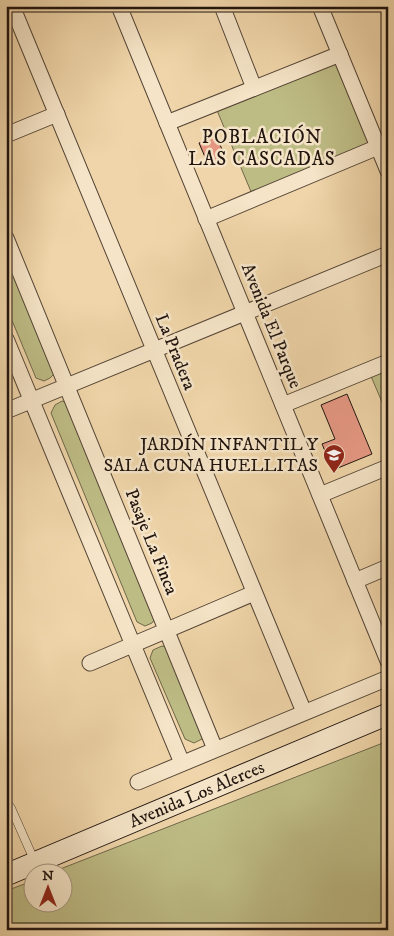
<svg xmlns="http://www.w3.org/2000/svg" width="394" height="936" font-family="'IM FELL DW Pica',serif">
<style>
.green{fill:#bebc85;stroke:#6f684a}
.building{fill:#e79884;stroke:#20140f}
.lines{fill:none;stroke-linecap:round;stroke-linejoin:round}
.lane-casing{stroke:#544436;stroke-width:9}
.street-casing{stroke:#544436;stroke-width:17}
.secondary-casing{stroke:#20140f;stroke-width:23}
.lane{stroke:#f5e4c7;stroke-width:8}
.street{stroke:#f5e4c7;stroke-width:15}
.secondary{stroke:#f5e4c7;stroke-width:21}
.labels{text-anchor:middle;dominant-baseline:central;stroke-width:5;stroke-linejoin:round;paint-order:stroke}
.street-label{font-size:18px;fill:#20140f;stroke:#f5e4c7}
.poi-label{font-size:18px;fill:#20140f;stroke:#f5e4c7;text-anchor:end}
.neighbourhood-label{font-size:19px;letter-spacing:1px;fill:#20140f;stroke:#f5e4c7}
</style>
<rect width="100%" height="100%" fill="#efd5a9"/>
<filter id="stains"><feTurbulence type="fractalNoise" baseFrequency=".004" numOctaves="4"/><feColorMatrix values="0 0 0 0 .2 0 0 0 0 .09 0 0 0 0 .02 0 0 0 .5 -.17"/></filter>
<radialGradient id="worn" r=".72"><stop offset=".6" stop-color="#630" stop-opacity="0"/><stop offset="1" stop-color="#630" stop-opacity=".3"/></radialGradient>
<g class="green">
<polygon points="334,63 339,66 368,137 368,143 252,194 216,108"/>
<polygon points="6,250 57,371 50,378 44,381 36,378 6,306"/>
<polygon points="388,367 388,416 370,374"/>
<polygon points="62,401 71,404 157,616 152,623 145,626 137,622 51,413 55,405"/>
<polygon points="162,646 170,648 206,737 194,743 185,739 150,658 153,650"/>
<polygon points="388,741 388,930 6,930 6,891 32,881 32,904 62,904 62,874 50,873"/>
</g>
<g class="building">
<polygon points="216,136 225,156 208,164 199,143"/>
<polygon points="347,394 372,454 333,470 322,444 335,439 321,405"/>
</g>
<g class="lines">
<g class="lane-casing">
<polyline id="lane" points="6,801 11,808 35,862"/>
</g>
<g class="street-casing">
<g id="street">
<polyline points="12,6 304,712"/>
<polyline points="119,6 388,661"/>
<polyline points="222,6 254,88"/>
<polyline points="320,6 388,171"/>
<polyline points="167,123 340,54"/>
<polyline points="6,135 57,114"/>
<polyline points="206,219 378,147"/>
<polyline points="6,238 215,749"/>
<polyline points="6,339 182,763"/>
<polyline points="283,405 388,362"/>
<polyline points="6,411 388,254"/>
<polyline points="320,495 388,467"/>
<polyline points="355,581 388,567"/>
<polyline points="90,663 254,593"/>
<polyline points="138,782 388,678"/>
</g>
</g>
<g class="secondary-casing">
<polyline id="secondary" points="6,875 388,714"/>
</g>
<use href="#lane" class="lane"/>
<use href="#street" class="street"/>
<use href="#secondary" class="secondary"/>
</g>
<defs>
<g id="school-pin" transform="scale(1.125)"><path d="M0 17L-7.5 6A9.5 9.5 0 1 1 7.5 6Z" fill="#8f2418" stroke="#f5e4c7"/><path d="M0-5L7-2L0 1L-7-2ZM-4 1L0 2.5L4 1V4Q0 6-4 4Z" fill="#fff"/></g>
</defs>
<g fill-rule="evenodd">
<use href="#school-pin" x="334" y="455"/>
</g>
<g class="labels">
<g class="street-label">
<text transform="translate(271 326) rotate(68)">Avenida El Parque</text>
<text transform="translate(175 352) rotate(68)">La Pradera</text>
<text transform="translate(151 542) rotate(68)">Pasaje La Finca</text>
<text transform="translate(197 795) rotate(-23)">Avenida Los Alerces</text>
</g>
<g class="poi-label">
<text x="318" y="445">JARDÍN INFANTIL Y<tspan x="318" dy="21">SALA CUNA HUELLITAS</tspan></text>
</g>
<g class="neighbourhood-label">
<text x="262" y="137">POBLACIÓN<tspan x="262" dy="22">LAS CASCADAS</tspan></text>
</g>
</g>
<rect width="394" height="936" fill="none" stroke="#efd5a9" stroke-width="25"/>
<rect x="8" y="8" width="379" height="921" fill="none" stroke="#20140f" stroke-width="2.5"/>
<rect x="12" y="12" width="369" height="911" fill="none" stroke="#20140f"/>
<g transform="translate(48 888)"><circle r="24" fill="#f5e4c7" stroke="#a0917d"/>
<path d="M0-4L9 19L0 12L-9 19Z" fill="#8f2418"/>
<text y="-8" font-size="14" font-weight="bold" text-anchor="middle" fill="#20140f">N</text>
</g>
<rect width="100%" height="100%" filter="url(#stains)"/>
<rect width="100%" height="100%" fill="url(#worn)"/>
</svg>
